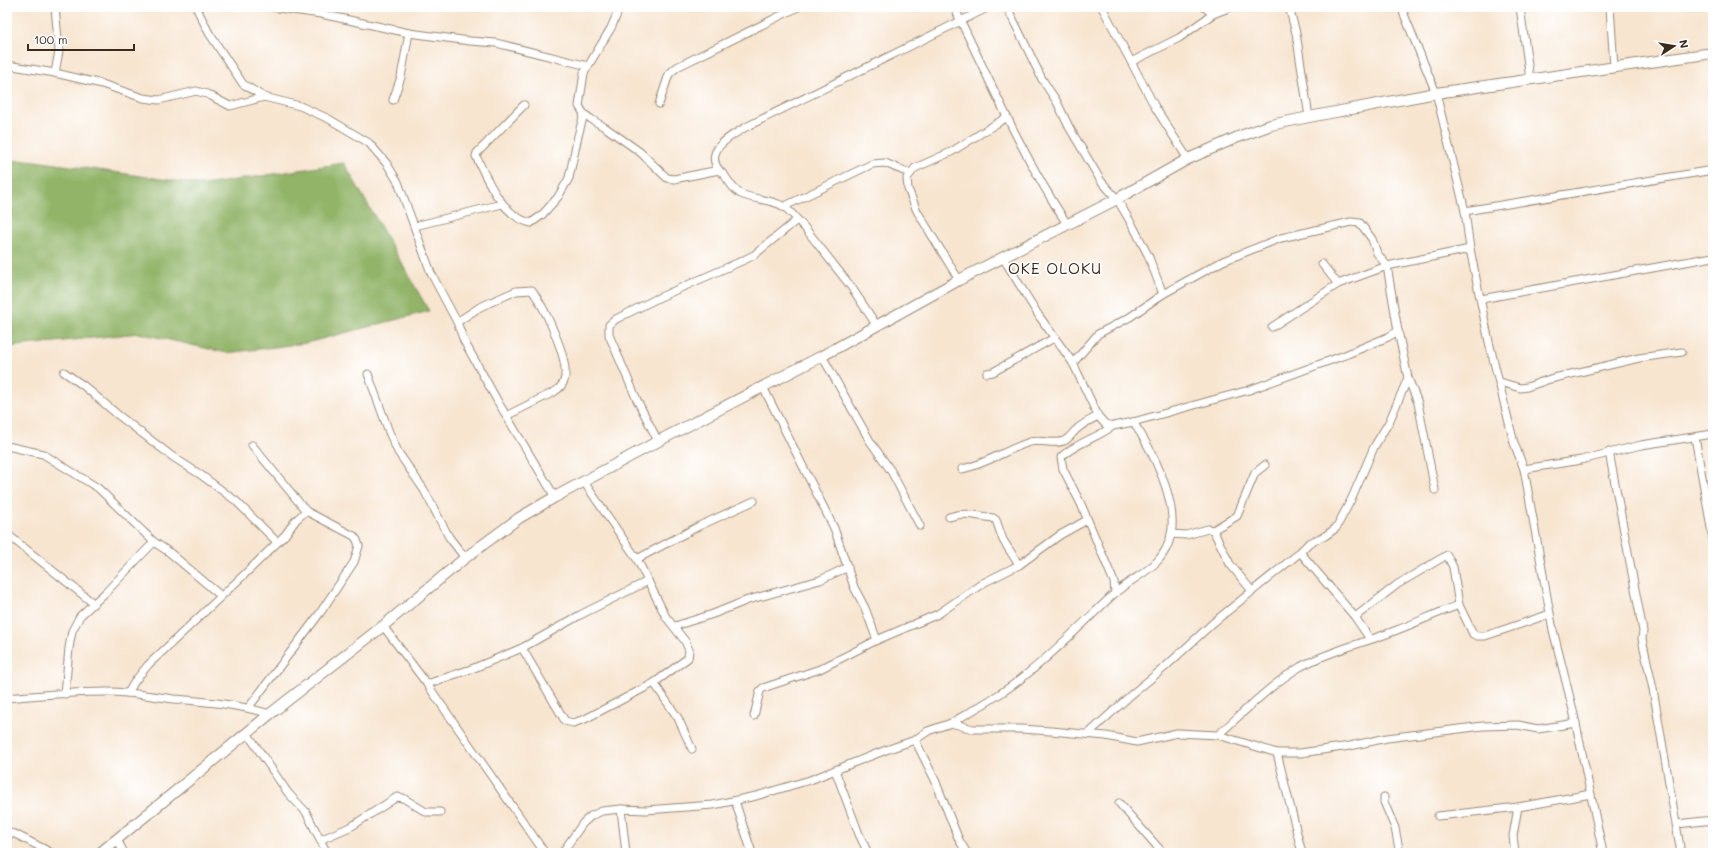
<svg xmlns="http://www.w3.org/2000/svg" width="1720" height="860" font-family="Mali,sans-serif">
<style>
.forest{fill:#91b468;stroke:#666f43}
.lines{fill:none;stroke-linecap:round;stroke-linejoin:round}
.street-casing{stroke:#987;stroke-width:9}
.secondary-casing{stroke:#987;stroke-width:12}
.street{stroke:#fff;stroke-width:7}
.secondary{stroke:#fff;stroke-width:10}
.labels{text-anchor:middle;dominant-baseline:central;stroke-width:3.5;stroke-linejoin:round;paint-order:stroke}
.quarter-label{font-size:15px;letter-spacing:1px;fill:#3b2a1e;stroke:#fff}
</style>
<rect width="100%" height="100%" fill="#fff"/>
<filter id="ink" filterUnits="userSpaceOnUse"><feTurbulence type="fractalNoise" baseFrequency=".025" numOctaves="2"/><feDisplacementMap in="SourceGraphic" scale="8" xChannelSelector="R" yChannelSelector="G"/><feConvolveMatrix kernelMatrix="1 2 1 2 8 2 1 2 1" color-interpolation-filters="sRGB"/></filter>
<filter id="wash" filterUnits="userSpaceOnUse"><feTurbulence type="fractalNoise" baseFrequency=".012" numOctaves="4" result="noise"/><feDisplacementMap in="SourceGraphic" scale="16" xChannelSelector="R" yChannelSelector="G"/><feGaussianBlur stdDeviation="0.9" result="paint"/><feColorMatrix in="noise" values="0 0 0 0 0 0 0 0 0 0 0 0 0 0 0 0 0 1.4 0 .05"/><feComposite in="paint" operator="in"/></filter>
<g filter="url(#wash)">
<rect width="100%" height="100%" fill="#f7e5d0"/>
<polygon class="forest" points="28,160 204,185 344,163 429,311 306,343 227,353 139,333 7,347 7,161"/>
</g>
<g filter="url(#ink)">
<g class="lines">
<g class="street-casing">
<g id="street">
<polyline points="55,7 59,51 55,73"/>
<polyline points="196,7 209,33 243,84 264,97 300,106 329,119 369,143 387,164 398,182 431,273 457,322 464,341 498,402 555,497"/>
<polyline points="272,7 321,14 409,33 470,41 496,43 588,66"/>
<polyline points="620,7 611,28 584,73 579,106 584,114 591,119 606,128 640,152 667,178 674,179 719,170"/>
<path d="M954,7C990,81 1022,155 1067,224"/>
<polyline points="1007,7 1042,79 1057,102 1069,127 1101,181 1117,199 1134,228 1148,255 1163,294 1223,261 1281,238 1351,222 1360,223 1372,239 1377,253 1387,266 1398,331 1408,378 1418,403 1435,490"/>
<polyline points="1102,7 1155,107 1188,159"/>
<polyline points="1204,7 1213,14 1231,7"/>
<polyline points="1289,7 1296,33 1309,117"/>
<polyline points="1401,7 1436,93 1465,211 1470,249 1489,342 1514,443 1524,469 1553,630 1573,710 1603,853"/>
<polyline points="1520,7 1530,79"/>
<polyline points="1610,7 1614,67"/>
<polyline points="1131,62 1179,38 1213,14"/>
<polyline points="7,65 55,73 102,84 143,98 159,100 196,91 207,94 230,106 264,97"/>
<polyline points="393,100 401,77 409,33"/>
<polyline points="659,104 669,74 677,67 798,7"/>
<path d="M524,105L477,153L476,156C487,180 503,217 531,223L542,215L558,197L569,178L578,136L584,114"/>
<polyline points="783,207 872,164 885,163 909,173"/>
<polyline points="1465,211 1713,170"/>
<polyline points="415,226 502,204"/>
<polyline points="1003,258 1039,316 1073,363 1098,416 1105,424 1113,426 1133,422 1249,390 1345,355 1388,337 1398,331"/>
<polyline points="1322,264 1338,284"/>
<polyline points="959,280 917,211 908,189 907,178 915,168 951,152 1007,117"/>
<polyline points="1481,299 1713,257"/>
<path d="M457,322L480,307L516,291L532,290C544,307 571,361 564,381C562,386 559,389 554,392L506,416"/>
<path d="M877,326L852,288L805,228C798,221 791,211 783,206C770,199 754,200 741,194C733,190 730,183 725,176C723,173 720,172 719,170C703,149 733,135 746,127L989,7"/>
<polyline points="1272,327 1338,284 1387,266 1470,249"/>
<polyline points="822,356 870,441 891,471 920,526"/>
<polyline points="1073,363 1098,334 1130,317 1163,294"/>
<polyline points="64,372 84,386 118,415 173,457 201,475 236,501 277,542"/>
<polyline points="987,373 993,372 1054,338"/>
<polyline points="368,374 389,432 398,452 424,490 449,537 465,558"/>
<polyline points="1500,382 1520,388 1527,387 1550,379 1639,358 1682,352"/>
<polyline points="763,387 834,528 854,587 865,608 877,640"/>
<path d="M1113,426C1097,438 1076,443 1061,457L1063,469L1081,504L1114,582L1115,593"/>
<polyline points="1695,437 1713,539"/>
<polyline points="658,441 637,400 609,335 609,325 616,319 658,298 744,260 754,255 797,220"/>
<polyline points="7,446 43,454 98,488 154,542 169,552 221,596"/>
<polyline points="1609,452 1643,631 1642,639 1653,689 1681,853"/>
<path d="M962,469C987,464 1007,449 1030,442C1041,439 1053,445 1064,441C1070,438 1072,433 1077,429C1083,423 1091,420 1098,416"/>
<polyline points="1524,469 1581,460 1641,445 1713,434"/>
<path d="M949,517C965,511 977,516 993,518L996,520L1003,540L1019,565"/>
<polyline points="1213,530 1237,516 1255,473 1265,465"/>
<polyline points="7,534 93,603"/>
<polyline points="1171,534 1186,535 1208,529 1213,530 1230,564 1252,591"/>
<polyline points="1300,552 1355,617 1370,639"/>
<polyline points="637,559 699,526 754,501"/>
<polyline points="1355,617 1398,584 1447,555 1453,567 1459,605 1473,634 1477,636 1485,636 1550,614"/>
<polyline points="383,626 427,684 545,853"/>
<polyline points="675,626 713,614 748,600 820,580 848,567"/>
<polyline points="522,648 565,721 573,723 585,719 654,683 688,658 689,650 685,641 666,617 637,559 584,482"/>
<polyline points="654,683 678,718 692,749"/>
<polyline points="427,684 474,668 522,648 580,615 648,581"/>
<polyline points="128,693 135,681 148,665 247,572 285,535 296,520 306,511"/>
<polyline points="65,694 69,648 72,631 80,616 106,592 154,542"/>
<path d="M7,698C40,695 74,692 107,692C130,692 152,696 174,699C207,702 238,704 270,714"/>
<polyline points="249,707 320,613 354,562 359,546 357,540 354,536 306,511 252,445"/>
<polyline points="754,716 760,691 763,688 820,669 877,640 938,614 983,583 1019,565 1060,535 1087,520"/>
<path d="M951,723C977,708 1004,693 1027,674C1058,649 1085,621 1114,594C1136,574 1163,569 1171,535C1178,501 1152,449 1133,422"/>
<polyline points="247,733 288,793 306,812 327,853"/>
<polyline points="1088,734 1132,694 1165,667 1214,622 1297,555 1309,543 1325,536 1336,528 1352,498 1374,447 1389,422 1408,378"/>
<path d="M1218,735C1244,712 1270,685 1300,667C1331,650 1365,643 1397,630C1418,622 1437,613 1459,605"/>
<polyline points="915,740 935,780 959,840 967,853"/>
<polyline points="1277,753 1302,853"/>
<polyline points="835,770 859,834 868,853"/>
<polyline points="1384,797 1384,802 1395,828 1399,849 1402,853"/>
<polyline points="735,801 752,853"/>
<polyline points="1119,803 1163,853"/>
<polyline points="621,809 626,853"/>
<polyline points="1438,816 1518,807 1591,794"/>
<polyline points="1677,824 1713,820"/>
<polyline points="7,833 15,834 52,853"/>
<polyline points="117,839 124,853"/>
<polyline points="320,840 352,826 397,797 403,798 426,812 440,812"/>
<polyline points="562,853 583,823 591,816 602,811 621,809 646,810 713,805 756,796 810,780 886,750 915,740 928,731 951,723 973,729 1021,729 1051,731 1106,736 1137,742 1177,733 1218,735 1277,753 1300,753 1350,746 1387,738 1483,726 1518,725 1538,729 1576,723"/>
<polyline points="1515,853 1513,836 1518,807"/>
</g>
</g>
<g class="secondary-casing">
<polyline id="secondary" points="100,853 270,714 383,626 465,558 519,518 555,497 666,437 822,356 959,280 1117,199 1188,159 1238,137 1271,125 1309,117 1436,93 1713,53"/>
</g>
<use href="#street" class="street"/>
<use href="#secondary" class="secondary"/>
</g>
</g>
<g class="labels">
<g class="quarter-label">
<text x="1055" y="268">OKE OLOKU</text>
</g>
</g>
<rect width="1720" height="860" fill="none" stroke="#fff" stroke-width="24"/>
<g transform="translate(1674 46) rotate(78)" stroke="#ffffff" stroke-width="3" paint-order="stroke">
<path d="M0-3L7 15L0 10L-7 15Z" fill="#3b2a1e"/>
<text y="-6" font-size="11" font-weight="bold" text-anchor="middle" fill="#3b2a1e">N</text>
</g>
<path d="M28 44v6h106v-6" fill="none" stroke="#3b2a1e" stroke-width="2"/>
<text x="34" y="44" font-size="12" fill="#3b2a1e" stroke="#ffffff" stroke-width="3" paint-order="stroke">100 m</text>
</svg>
